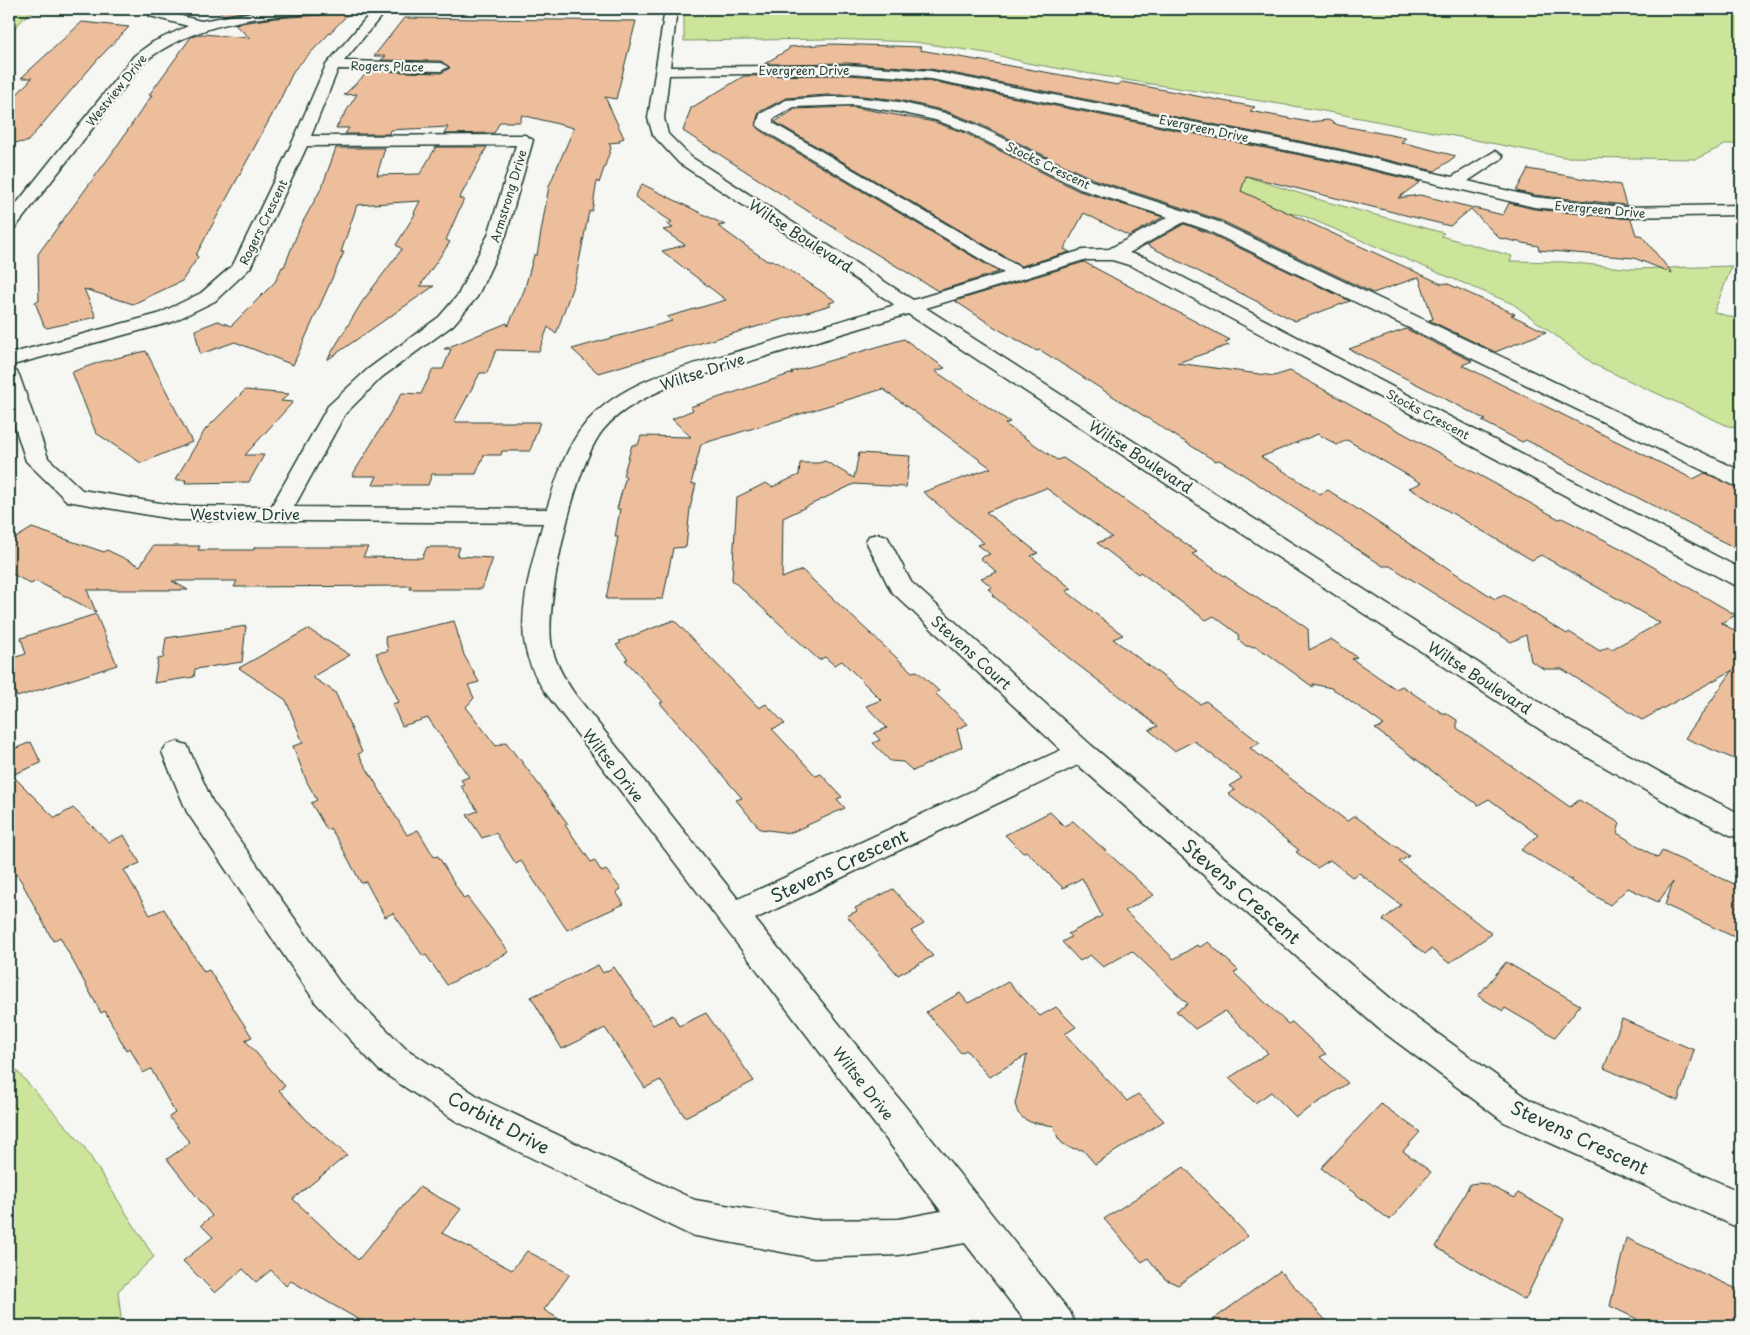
<svg xmlns="http://www.w3.org/2000/svg" width="1750" height="1335" font-family="'Playpen Sans',sans-serif">
<style>
.green{fill:#cce59b;stroke:#769168}
.building{fill:#edbe9c;stroke:#1f3d34;fill-rule:evenodd}
.lines{fill:none;stroke-linecap:round;stroke-linejoin:round}
.street-casing{stroke:#1f3d34;stroke-width:3}
.street{fill:#f6f6f2;fill-rule:evenodd}
.labels{text-anchor:middle;dominant-baseline:central;stroke-width:4.5;stroke-linejoin:round;paint-order:stroke}
.far-street-label{font-size:12px;fill:#1f3d34;stroke:#f6f6f2}
.street-label{font-size:15px;fill:#1f3d34;stroke:#f6f6f2}
.near-street-label{font-size:18px;fill:#1f3d34;stroke:#f6f6f2}
</style>
<rect width="100%" height="100%" fill="#f6f6f2"/>
<filter id="ink" filterUnits="userSpaceOnUse"><feTurbulence type="fractalNoise" baseFrequency=".02" numOctaves="2"/><feDisplacementMap in="SourceGraphic" scale="10" xChannelSelector="R" yChannelSelector="G"/><feConvolveMatrix kernelMatrix="1 2 1 2 8 2 1 2 1" color-interpolation-filters="sRGB"/></filter>
<g filter="url(#ink)">
<g class="green">
<polygon points="9,9 38,9 27,15 9,34"/>
<polygon points="684,9 1741,9 1741,144 1727,144 1696,159 1564,157 1318,110 1126,80 1027,63 993,54 915,42 828,39 684,41"/>
<polygon points="1034,133 1235,173 1327,202 1444,233 1441,236 1512,256 1510,261 1565,262 1634,269 1732,266 1714,312 1741,320 1741,428 1728,426 1595,365 1513,304 1301,215 1279,212"/>
<polygon points="9,1062 83,1145 154,1257 118,1291 121,1318 126,1326 9,1326"/>
</g>
<g class="building">
<polygon points="215,9 261,9 223,15"/>
<polygon points="330,9 353,9 294,70 279,102 196,255 198,257 182,281 133,304 84,289 96,317 47,328 44,326 35,302 39,301 38,254 110,156 152,95 149,95 191,37 202,34 250,38 234,24 275,18 322,15"/>
<polygon points="404,18 636,21 616,99 605,97 624,138 619,140 620,142 609,143 611,148 599,183 597,181 592,211 589,211 576,277 556,334 548,327 539,351 496,350 487,373 480,373 454,422 540,422 530,451 502,451 501,455 484,455 476,474 432,474 428,485 373,485 377,476 352,476 402,393 421,394 433,369 443,369 451,349 444,349 507,323 508,326 524,291 534,255 537,255 549,186 574,128 522,115 520,122 500,122 494,133 444,134 448,127 390,130 389,134 345,134 349,128 336,128 357,94 344,95 369,71 441,73 450,68 441,61 381,60 386,56 374,56"/>
<polygon points="82,22 129,27 98,59 27,142 9,143 9,103 32,78 21,78"/>
<polygon points="832,44 921,47 920,50 1118,85 1122,82 1255,107 1250,111 1309,122 1328,120 1338,125 1406,138 1401,142 1456,156 1435,171 1340,149 931,69 848,63 764,64 789,49 789,47"/>
<polygon points="848,75 931,81 1340,163 1420,182 1398,198 1420,195 1503,215 1509,203 1534,209 1631,219 1636,235 1641,235 1672,273 1634,258 1539,250 1538,246 1499,238 1471,209 1450,226 1246,176 1241,191 1442,284 1446,283 1515,314 1511,315 1546,332 1495,352 1429,320 1433,319 1419,277 1373,293 1220,220 1093,179 977,123 946,111 899,100 853,95 826,95 786,98 759,112 755,125 759,130 999,272 938,291 853,240 683,131 691,108 744,76"/>
<polygon points="853,107 934,122 965,133 1079,191 1163,217 1129,236 1084,213 1064,249 1070,252 1021,266 775,122 795,109"/>
<polygon points="436,147 487,147 459,199 464,199 446,240 450,242 420,286 434,286 327,360 362,302 402,249 396,245 415,214 414,213 420,201 357,205 341,252 344,252 293,365 235,342 200,354 195,330 218,321 231,326 275,282 282,267 284,267 300,227 322,187 336,148 385,148 377,175 420,174"/>
<polygon points="1528,169 1620,185 1626,205 1534,195 1516,191"/>
<polygon points="642,184 725,225 718,226 767,261 771,260 780,264 836,301 829,303 831,305 598,373 572,349 672,321 667,317 726,300 662,251 685,245 663,230 673,228 666,223 672,222 635,197"/>
<polygon points="1184,224 1206,232 1350,301 1295,321 1147,245"/>
<path d="M1084,262L1230,340L1225,342L1229,345L1177,363L1274,376L1290,371L1559,519L1562,518L1624,550L1736,615L1721,623L1741,634V762L1685,738L1733,670L1642,720L1562,669H1544L1531,661L1526,635L1511,642L1390,566H1383L1233,468L1219,460L1215,461L1040,350L1037,351L996,328L955,301ZM1318,434L1337,445L1347,440L1421,483L1409,488L1532,560L1541,555L1660,623L1612,649L1608,647L1600,651L1569,632L1567,634L1504,595L1495,599L1328,490L1320,494L1261,457Z"/>
<polygon points="1406,329 1472,361 1462,365 1693,479 1705,473 1741,489 1741,551 1526,440 1522,442 1482,421 1486,420 1349,349"/>
<polygon points="904,339 945,368 935,371 1010,422 1005,424 1057,460 1063,458 1101,483 1197,552 1192,554 1266,604 1279,609 1308,629 1309,650 1331,639 1357,657 1352,659 1396,689 1402,686 1442,713 1446,713 1457,720 1457,728 1570,807 1579,800 1620,823 1617,833 1658,858 1662,851 1741,887 1741,940 1665,905 1673,882 1658,902 1628,888 1610,905 1571,881 1573,879 1571,880 1521,850 1538,835 1489,799 1478,805 1375,729 1384,725 1338,692 1331,688 1313,684 1313,687 1268,654 1256,647 1246,646 1239,640 1238,634 1214,616 1206,620 1140,572 1138,574 1097,543 1112,537 1046,488 986,512 1038,553 1031,556 1072,589 1066,591 1123,635 1113,639 1200,704 1206,701 1260,743 1250,748 1347,821 1355,816 1409,856 1399,862 1492,934 1449,963 1431,949 1425,954 1383,920 1401,905 1359,873 1352,877 1330,860 1317,868 1296,852 1299,850 1228,794 1235,790 1229,786 1242,778 1194,741 1174,751 1149,730 1158,726 1074,662 992,595 994,594 988,589 992,587 981,578 997,572 980,558 990,554 978,545 984,543 923,492 991,468 883,389 701,444 691,484 696,484 690,508 686,547 673,548 663,599 606,599 618,537 615,537 620,509 617,509 626,476 623,476 632,445 638,445 641,436 691,437 672,419 693,410 690,407 793,373 791,372"/>
<polygon points="146,351 192,442 141,463 96,433 72,372 100,362"/>
<polygon points="245,390 289,394 281,401 293,402 245,455 264,455 249,482 185,483 186,480 175,480 205,430"/>
<polygon points="859,453 910,456 906,487 854,484 783,518 782,578 802,570 912,672 917,671 939,691 935,693 968,724 957,729 962,747 913,771 903,762 890,761 873,743 880,740 874,733 887,728 866,706 881,700 842,661 834,665 825,657 819,660 732,580 737,497 766,483 772,487 799,475 800,463 819,463 825,461 854,478"/>
<polygon points="32,528 104,552 107,550 140,566 153,546 200,546 198,550 253,550 255,547 368,547 363,557 422,558 427,547 460,547 457,556 493,558 482,589 410,589 411,586 234,587 237,581 172,581 188,590 87,590 96,612 36,581 31,584 9,572 9,542"/>
<polygon points="96,614 117,665 17,697 9,673 9,659 26,654 21,638"/>
<polygon points="674,620 759,708 766,704 785,724 772,729 816,776 821,774 842,797 837,799 845,808 790,833 760,829 736,800 742,798 660,703 663,702 625,660 628,659 616,645 621,643 619,641"/>
<polygon points="454,621 464,655 479,682 468,685 474,698 466,707 496,746 506,742 518,758 519,758 568,824 565,825 591,862 594,860 602,872 606,870 621,889 616,892 624,904 567,930 521,861 516,864 496,833 482,838 467,815 478,811 461,786 465,785 461,780 469,777 428,718 402,726 392,704 399,702 376,653 388,651 385,637"/>
<polygon points="246,626 242,662 195,669 194,677 154,683 158,659 163,658 166,638"/>
<polygon points="308,629 350,655 312,677 335,692 362,752 358,754 407,835 418,830 434,857 438,856 464,899 467,897 509,952 447,985 426,955 423,956 393,913 385,917 366,882 361,883 338,840 330,828 327,830 311,803 317,800 307,782 293,746 303,743 286,700 239,668"/>
<polygon points="31,742 41,763 12,775 55,818 73,808 109,842 124,835 140,863 124,870 150,915 164,909 204,972 209,970 252,1037 245,1040 285,1086 279,1090 313,1127 314,1126 347,1155 293,1199 358,1260 419,1187 461,1209 442,1233 512,1270 527,1251 570,1274 544,1310 571,1326 370,1326 291,1281 286,1286 271,1270 256,1282 243,1269 215,1293 183,1261 213,1237 201,1225 212,1216 167,1159 190,1143 169,1117 175,1113 151,1069 143,1073 130,1048 126,1050 105,1011 101,1013 60,937 53,941 20,879 9,867 9,751"/>
<polygon points="1050,812 1064,826 1073,821 1154,895 1125,911 1174,959 1197,945 1200,947 1208,942 1238,970 1234,973 1288,1024 1292,1022 1326,1054 1320,1057 1348,1083 1296,1117 1271,1092 1255,1103 1229,1078 1268,1053 1225,1011 1195,1029 1176,1011 1188,1004 1132,951 1103,967 1090,955 1080,961 1062,942 1071,937 1068,934 1102,916 1082,878 1063,888 1026,851 1023,853 1005,835"/>
<polygon points="893,889 924,924 911,931 933,956 898,975 847,916 857,911 855,908"/>
<polygon points="1506,962 1580,1005 1555,1037 1505,1008 1503,1011 1478,996"/>
<polygon points="598,965 603,973 614,967 653,1025 673,1015 679,1026 706,1013 754,1081 685,1117 660,1080 645,1088 605,1028 562,1049 531,997"/>
<polygon points="1008,982 1040,1016 1056,1007 1076,1027 1065,1034 1127,1101 1138,1094 1164,1121 1095,1164 1083,1150 1070,1148 1062,1143 1058,1138 1054,1126 1030,1122 1023,1118 1018,1113 1015,1104 1027,1055 989,1077 966,1050 961,1053 926,1012 960,993 968,1003"/>
<polygon points="1622,1019 1694,1050 1678,1101 1604,1068"/>
<polygon points="1381,1104 1420,1132 1403,1151 1431,1172 1390,1220 1321,1168"/>
<polygon points="1184,1167 1248,1236 1178,1285 1165,1279 1148,1258 1142,1262 1104,1219"/>
<polygon points="1478,1183 1486,1184 1515,1198 1518,1193 1564,1219 1525,1300 1436,1247 1470,1184"/>
<polygon points="1626,1238 1741,1291 1735,1326 1632,1326 1637,1319 1610,1306"/>
<polygon points="1280,1271 1331,1326 1204,1326"/>
</g>
<g class="lines">
<g class="street-casing">
<g id="street">
<path d="M155,9L201,21L271,9H328L322,13C258,16 196,22 144,62L15,228L9,229V213L134,56L153,42L188,26L150,16L149,13Z"/>
<path d="M374,9H387L344,61L441,63L448,67L441,71L338,69L311,136L525,135L533,140L506,235L477,297L453,325L382,377L345,414L294,507L547,509C556,480 566,446 586,423C626,376 697,364 753,347C800,333 848,319 895,305L679,163L653,135L648,118L665,9H677L670,67L848,65L931,71L1340,151L1452,177L1495,151L1503,156L1501,159L1468,181L1534,197L1622,207L1741,205V215L1622,217L1534,207L1340,161L931,79L848,73L669,75L664,118L668,134L691,157L913,300L1004,273L760,128L757,125L760,114L786,100L826,97H853L899,102L945,113L976,125L1092,181L1219,222L1741,471V487L1733,485L1207,230L1184,222L1129,253L1146,258L1741,569V587L1732,584L1132,266L1112,260H1084L926,308L1567,720L1686,787L1741,814V838L1730,835L1664,801L1547,734L908,314L680,382C653,394 623,406 603,430C575,464 546,596 551,641C553,660 564,678 574,693L738,899L1061,750L891,591L866,541L869,536L878,534L887,536L911,582L1091,745L1402,1008L1530,1100L1741,1192V1229L1504,1122L1378,1028L1078,765L755,919L1070,1312L1076,1326H1029L965,1243L899,1255L814,1258L690,1235L456,1121L379,1070L316,1003L187,812L162,752L167,745L177,742L187,745L212,801L340,983L405,1048L482,1099L695,1200L814,1220L899,1219L941,1211L545,692C536,678 528,663 525,646C518,610 533,558 543,523L178,520L67,501L26,461L9,408V369L16,371L19,375L48,458L82,490L178,506L271,507L328,406L368,369L439,317L458,295L488,235L516,145L307,146L250,268L215,301L172,322L9,366V354L158,314L201,293L233,265L293,141L326,65ZM853,105L899,112L935,120L966,131L1080,189L1168,217L1109,249L1083,250L1021,268L773,123V119L794,107Z"/>
</g>
</g>
<use href="#street" class="street"/>
</g>
</g>
<g class="labels">
<g class="far-street-label">
<text transform="translate(387 66) rotate(1)">Rogers Place</text>
<text x="804" y="70">Evergreen Drive</text>
<text transform="translate(116 90) rotate(-51)">Westview Drive</text>
<text transform="translate(1204 128) rotate(12)">Evergreen Drive</text>
<text transform="translate(1048 165) rotate(26)">Stocks Crescent</text>
<text transform="translate(508 196) rotate(-73)">Armstrong Drive</text>
<text transform="translate(1600 209) rotate(5)">Evergreen Drive</text>
<text transform="translate(263 222) rotate(-64)">Rogers Crescent</text>
<text transform="translate(1428 414) rotate(28)">Stocks Crescent</text>
</g>
<g class="street-label">
<text transform="translate(801 235) rotate(33)">Wiltse Boulevard</text>
<text transform="translate(702 371) rotate(-18)">Wiltse Drive</text>
<text transform="translate(1141 456) rotate(33)">Wiltse Boulevard</text>
<text x="245" y="513">Westview Drive</text>
<text transform="translate(972 652) rotate(42)">Stevens Court</text>
<text transform="translate(1480 677) rotate(33)">Wiltse Boulevard</text>
<text transform="translate(614 765) rotate(52)">Wiltse Drive</text>
<text transform="translate(864 1083) rotate(52)">Wiltse Drive</text>
</g>
<g class="near-street-label">
<text transform="translate(839 865) rotate(-25)">Stevens Crescent</text>
<text transform="translate(1242 891) rotate(41)">Stevens Crescent</text>
<text transform="translate(499 1122) rotate(28)">Corbitt Drive</text>
<text transform="translate(1580 1137) rotate(25)">Stevens Crescent</text>
</g>
</g>
<rect width="1750" height="1335" fill="none" stroke="#f6f6f2" stroke-width="30"/>
<rect x="15" y="15" width="1720" height="1305" fill="none" stroke="#1f3d34" stroke-width="2" filter="url(#ink)"/>
</svg>
